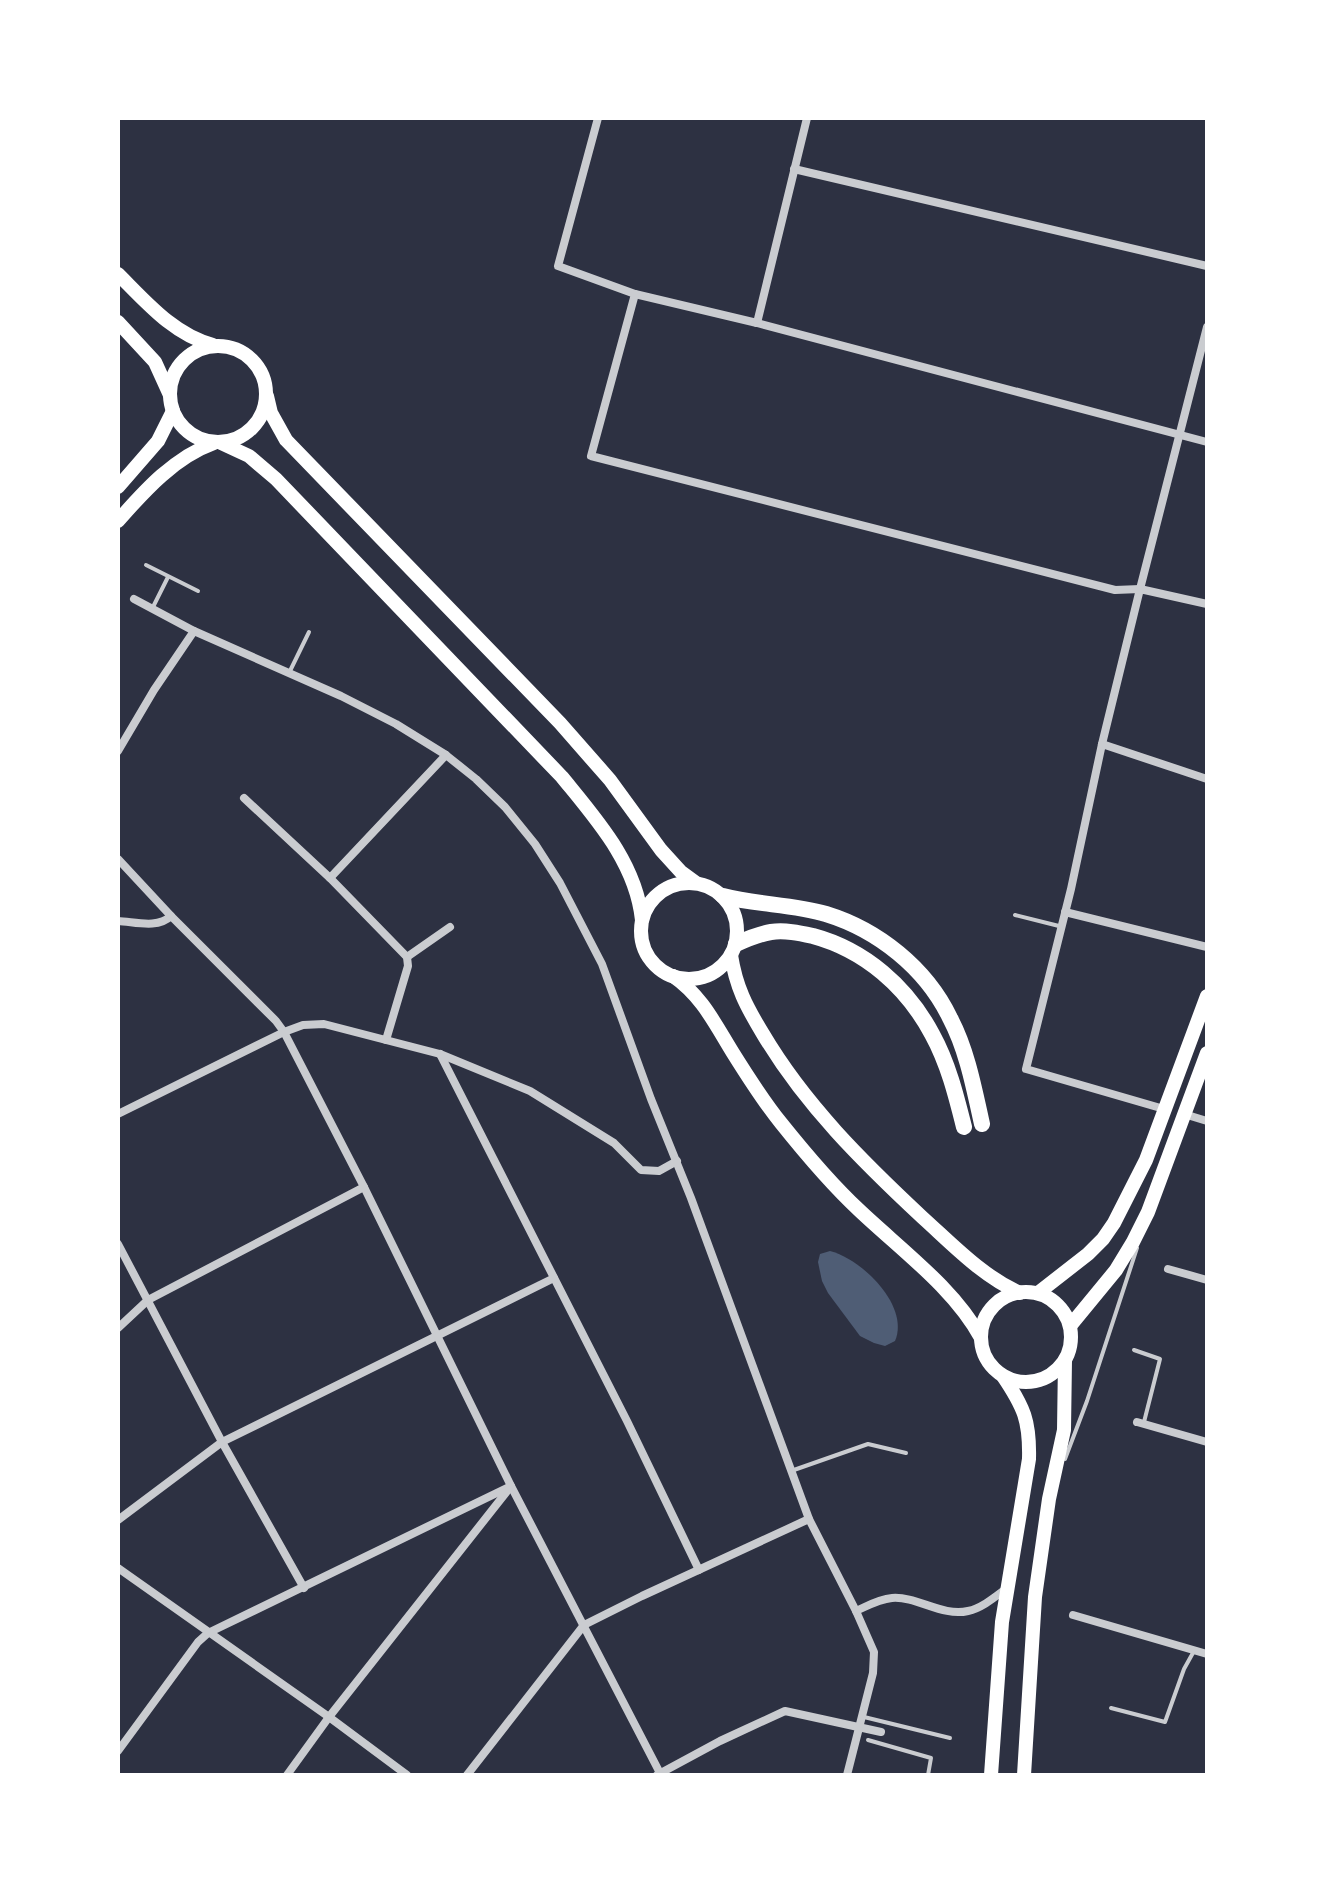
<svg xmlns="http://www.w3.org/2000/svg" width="1325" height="1893" font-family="'Exo 2',sans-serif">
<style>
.water{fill:#4f5d75}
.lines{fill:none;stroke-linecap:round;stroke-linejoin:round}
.service{stroke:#caccd0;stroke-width:4}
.minor{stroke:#caccd0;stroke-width:8}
.primary{stroke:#fff;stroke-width:14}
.trunk{stroke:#fff;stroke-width:14}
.motorway{stroke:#fff;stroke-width:16}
</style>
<rect width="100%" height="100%" fill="#2d3142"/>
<path class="water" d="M830,1251C862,1259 910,1306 895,1341L885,1346L874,1343L860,1336L828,1293L822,1281L818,1262L820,1254Z"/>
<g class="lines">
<g class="service">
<polyline points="146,565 198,591"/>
<polyline points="153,607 168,577"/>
<polyline points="289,673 309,632"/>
<polyline points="1015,915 1059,926"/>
<polyline points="1134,1350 1160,1359 1144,1422"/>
<polyline points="1065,1459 1087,1401 1137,1248"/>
<polyline points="791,1471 868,1444 906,1453"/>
<polyline points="1111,1708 1165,1722 1184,1669 1194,1651"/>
<polyline points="864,1717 950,1738"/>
<polyline points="868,1740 931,1758 928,1775"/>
</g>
<g class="minor">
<polyline points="598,118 558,266 635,294 757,323 1207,442"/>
<polyline points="794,169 1207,266"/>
<polyline points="635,294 591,456 1115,590 1140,589 1207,604"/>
<polyline points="757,323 807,118"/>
<polyline points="134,599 194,631 341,696 396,724 446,755 476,779 505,807 535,844 560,883 602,964 651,1099 691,1198 809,1519 856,1611 874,1652 873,1673 847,1775"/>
<polyline points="1102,744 1207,779"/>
<polyline points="118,751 154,690 194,631"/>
<polyline points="244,798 330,878 407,957 408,966 386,1040"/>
<polyline points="118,859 171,916 276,1021 284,1032 364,1187 511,1486 661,1775"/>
<polyline points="330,878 446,755"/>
<polyline points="1065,912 1207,947"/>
<path d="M118,921C136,922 157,929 171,916"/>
<polyline points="407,957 450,927"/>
<polyline points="440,1054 627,1421 699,1570"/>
<polyline points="1164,1109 1026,1069 1071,889 1102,744 1140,589 1207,327"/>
<polyline points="118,1114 284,1032 303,1025 324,1024 440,1054 530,1091 614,1143 641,1170 659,1171 677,1161"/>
<polyline points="1184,1114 1207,1121"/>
<polyline points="118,1244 222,1442 304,1588"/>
<polyline points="1168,1269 1207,1280"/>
<polyline points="118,1328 148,1300 364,1187"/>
<polyline points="1137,1422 1207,1442"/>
<polyline points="118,1520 222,1442 554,1278"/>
<polyline points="118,1568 329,1717 407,1775"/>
<path d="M856,1611C867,1606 879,1599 892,1598C917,1596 942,1617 968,1611C982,1608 995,1597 1007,1588"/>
<polyline points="1073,1615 1207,1654"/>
<polyline points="118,1751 198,1642 208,1633 511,1486"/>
<polyline points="287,1775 329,1717 508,1490"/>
<polyline points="467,1775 584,1625 642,1596 809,1519"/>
<polyline points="657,1775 720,1741 785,1711 881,1732"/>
</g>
<g class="primary">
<circle cx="1026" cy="1337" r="45"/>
<polyline points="1038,1293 1088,1254 1103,1239 1114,1223 1146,1160 1207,996"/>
<polyline points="1070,1326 1116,1270 1133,1242 1148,1212 1207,1053"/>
<path d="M991,1775L1002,1622L1029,1459C1030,1421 1024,1407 1003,1376"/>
<polyline points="1024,1775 1035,1597 1049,1499 1064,1430 1065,1360"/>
</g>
<g class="trunk">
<path d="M118,274C146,302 174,335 213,345"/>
<polyline points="118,322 155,362 170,395"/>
<circle cx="218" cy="394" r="48"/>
<polyline points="267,396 271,413 286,440 560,723 610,780 661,850 681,872 696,883"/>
<path d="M221,443L249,456L276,479L562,777C597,820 636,863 642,920"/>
<polyline points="118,487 158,441 173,411"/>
<path d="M118,521C145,490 175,457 214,443"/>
<circle cx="689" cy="931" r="48"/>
<path d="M731,955C736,987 746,1006 763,1034C805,1105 863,1162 923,1218C953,1245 982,1276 1020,1293"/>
<path d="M673,976C702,996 715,1024 733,1053C748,1077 763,1101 781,1123C805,1153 831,1184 859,1210C900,1249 954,1288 981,1338"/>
</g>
<g class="motorway">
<path d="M723,896C757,905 792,904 826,914C878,930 926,968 950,1018C967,1050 974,1088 982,1124"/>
<path d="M736,944C747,939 759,934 771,932C785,930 799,933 813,936C865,950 907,987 932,1034C948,1063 956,1095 964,1127"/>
</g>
</g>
<rect width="1325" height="1893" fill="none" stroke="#ffffff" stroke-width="240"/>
</svg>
